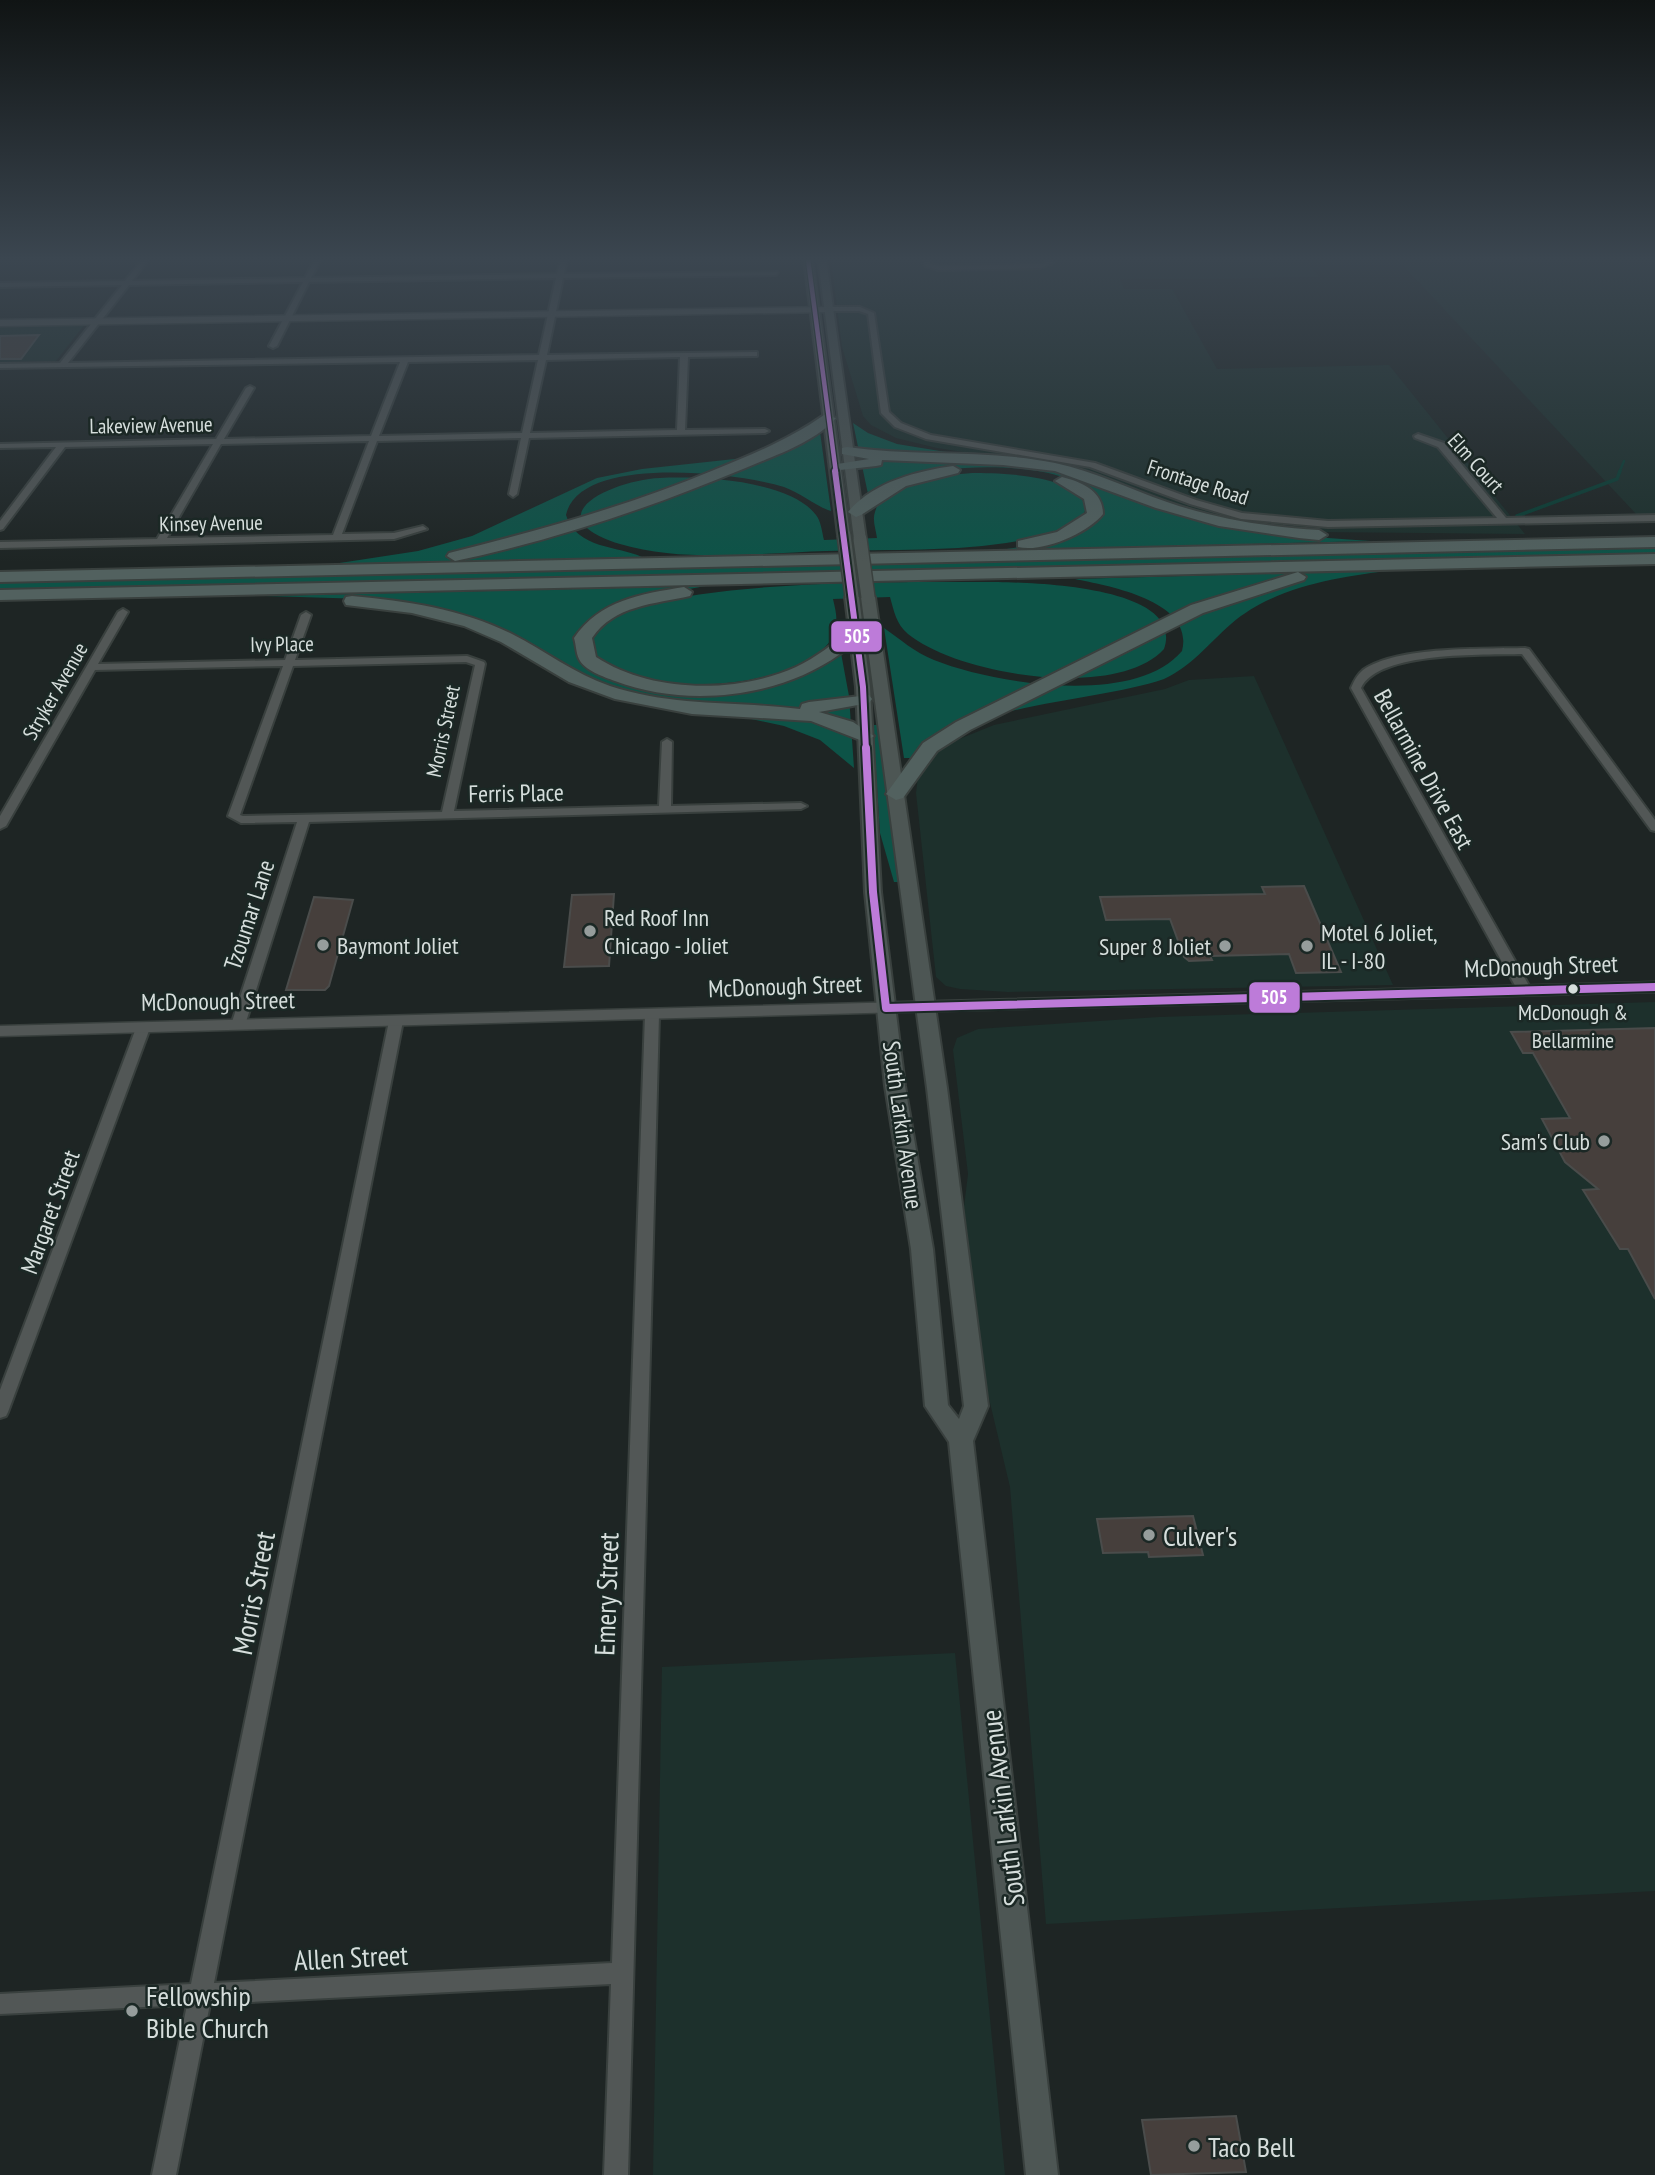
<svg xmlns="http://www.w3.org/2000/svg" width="1655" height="2175" font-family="'PT Sans Narrow',sans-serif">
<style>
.built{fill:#1d302c}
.green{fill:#0d5347}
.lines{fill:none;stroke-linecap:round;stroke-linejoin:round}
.stream-far1{stroke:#0b3e34;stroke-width:2.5}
.stream{stroke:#0b3e34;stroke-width:3.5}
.building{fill:#463f3c;stroke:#4a4c4b;stroke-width:2}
.minor-casing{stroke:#39403e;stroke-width:4}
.tertiary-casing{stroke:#39403e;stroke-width:3}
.secondary-casing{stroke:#39403e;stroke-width:4}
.motorway-casing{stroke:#39403e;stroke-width:4}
.minor{fill:#525756;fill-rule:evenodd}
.tertiary{fill:#525756;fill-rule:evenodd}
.secondary{fill:#4d5654;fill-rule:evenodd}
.motorway{fill:#52615f;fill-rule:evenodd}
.secondary-bridge-casing{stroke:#39403e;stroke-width:16;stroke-linecap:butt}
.secondary-bridge{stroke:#4d5654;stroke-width:13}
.bus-1-far2-casing{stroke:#1b2825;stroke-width:7}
.bus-1-far1-casing{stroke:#1b2825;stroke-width:10}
.bus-1-casing{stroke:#1b2825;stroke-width:12}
.bus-1-far2{stroke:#bd7bd9;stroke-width:4.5}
.bus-1-far1{stroke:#bd7bd9;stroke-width:6}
.bus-1{stroke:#bd7bd9;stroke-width:8}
.poi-dot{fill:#969d9c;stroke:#1b2825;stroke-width:2.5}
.bus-dot{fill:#d6dedc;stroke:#1b2825;stroke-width:2.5}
.labels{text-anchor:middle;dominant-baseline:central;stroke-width:5;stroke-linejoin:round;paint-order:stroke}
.far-street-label{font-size:21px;fill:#d6dedc;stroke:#1b2825}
.bus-label{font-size:22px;fill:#d6dedc;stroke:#1b2825}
.street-label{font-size:24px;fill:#d6dedc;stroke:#1b2825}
.poi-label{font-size:24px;fill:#d6dedc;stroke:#1b2825;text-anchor:start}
.near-poi-label{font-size:28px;fill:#d6dedc;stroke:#1b2825;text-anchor:start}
.near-street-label{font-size:28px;fill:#d6dedc;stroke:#1b2825}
.line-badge{stroke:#1b2825;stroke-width:2.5}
.badge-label{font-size:19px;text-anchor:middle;font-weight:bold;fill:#fff}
</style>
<rect width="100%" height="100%" fill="#1e2524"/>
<g class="built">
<polygon points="831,259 1304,259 1319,277 1120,280 1124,289 1172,289 1217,369 1389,365 1525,534 1319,532 1244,523 1177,505 1082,470 937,448 896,438 871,425 863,416 842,347"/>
<polygon points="1397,259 1655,259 1655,515 1637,515"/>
<polygon points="85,324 56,361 0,362 0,326"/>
<polygon points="1254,676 1393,985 1008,992 960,989 946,986 936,977 916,793 918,776 928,760 947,744 994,725 1165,689 1189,680"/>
<polygon points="1655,1002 1655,1891 1046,1924 1010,1487 986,1386 964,1207 968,1174 953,1050 957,1038 978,1029 1159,1017"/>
<polygon points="955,1653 1005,2175 653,2175 662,1667"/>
</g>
<g class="green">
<path d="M853,423L868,433L897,444L1051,469L1146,502L1300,536L1370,541L1000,550L1034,545L1102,508L1101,501C1067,458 955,464 908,476C894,480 881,487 868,494Z"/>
<path d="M820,432L831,511C815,506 801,493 784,487C741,473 579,453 566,515C576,549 619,546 642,557L333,564L418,551L472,536L597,478L642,469L753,457Z"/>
<path d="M972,473C999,473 1080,474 1086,509C1079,526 1055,533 1038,537C969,553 896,549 826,551C760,553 684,563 620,544C532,517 613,480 660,478C700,476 790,480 816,515C821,521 822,532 824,540L877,538C876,530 872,520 875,512C883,482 946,475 972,473Z"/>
<polygon points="1655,545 1655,556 0,591 0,581"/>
<path d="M1394,570C1339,577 1275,586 1231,624C1208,644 1192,666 1164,679C1093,703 963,703 911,758H904L884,628C900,639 914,652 934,660C994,684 1135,707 1182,651C1195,601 1109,586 1075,579Z"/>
<path d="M984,582C1018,582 1187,583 1164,649C1117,701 958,675 908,634C896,624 894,611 890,597L833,599C836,612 839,623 833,636C806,692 623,704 592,649C582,573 932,583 984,582Z"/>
<path d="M706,586C683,589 593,613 580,631C572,641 576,651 582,661L671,691L787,680L806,673L841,653L849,696L854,768L820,740L784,726L615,690L597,684L516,638L366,599L265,596Z"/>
<polygon points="873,725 878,725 898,882 894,882 880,833"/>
</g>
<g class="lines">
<polyline class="stream-far1" points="1619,473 1624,461"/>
<polyline class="stream" points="1517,516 1617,479 1620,471"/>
</g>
<g class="building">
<polygon points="39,335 21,359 0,359 0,336"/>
<polygon points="1304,886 1341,972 1296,973 1289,954 1210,956 1212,960 1189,961 1184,957 1170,919 1106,920 1100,897 1265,894 1262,887"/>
<polygon points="614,894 609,966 564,967 572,895"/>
<polygon points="314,897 353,900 329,986 325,990 286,990"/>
<polygon points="1655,1028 1655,1299 1628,1249 1620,1249 1583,1190 1598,1189 1565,1162 1542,1119 1570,1118 1533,1053 1523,1053 1511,1032"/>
<polygon points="1193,1516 1203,1555 1149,1557 1148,1552 1103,1553 1097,1519"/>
<polygon points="1236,2116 1246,2172 1151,2175 1142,2120"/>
</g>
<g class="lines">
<g class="minor-casing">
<g id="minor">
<path d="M143,259H149L132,281L305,278L315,259H321L311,278L557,274L561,259H567L564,274L778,272L776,275L563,278L547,355L757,352V356H754L688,357L685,430L765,429L769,431L765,433L529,438L517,494L513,497L509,494L521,438L377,441L342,534L394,533L423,526L427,529L394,539L0,548V542L157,539L213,444L65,447L3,529L0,530V521L56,447L0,448V444L216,439L246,388L250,386L254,388L224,439L371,436L400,362L0,368V364L60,363L122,285L0,287V283L125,281ZM556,278L539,355L68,363L129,285L303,282L269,346L273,348L277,346L309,282ZM680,357L677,430L530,433L546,360ZM538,360L522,433L379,436L408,362ZM369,441L333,535L167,538L221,444Z"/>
<polygon points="922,259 928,259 930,264 939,266 1040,264 1046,262 1045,259 1051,259 1053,263 1040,268 939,270 925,266"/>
<polygon points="860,307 874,313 889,412 901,423 931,435 1095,463 1196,500 1242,513 1328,521 1497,518 1438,447 1415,438 1414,436 1418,434 1444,443 1506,518 1655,515 1655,521 1328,527 1241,519 1190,504 1090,467 926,439 895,427 881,413 868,314 859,311 829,311 826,309 829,307"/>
<path d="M123,609L128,612L98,664L285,660L301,615L306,612L311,615L295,660L467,656L484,662L485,664L454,811L659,806L662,742L667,739L672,742L671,806L801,803L807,806L801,809L309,822L245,1025L238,1029L233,1028L231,1025L297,822L241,823L228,816L283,666L95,670L6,826L0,829V816L118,612ZM466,662L475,665L442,812L243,816L240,815L293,666Z"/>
<path d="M1525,648L1529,649L1655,820V831L1651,830L1522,654C1485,655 1378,651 1361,688L1532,991L1525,995L1518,991L1351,688C1354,681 1357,675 1363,670C1397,646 1484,649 1525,648Z"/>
<polygon points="652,1011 659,1015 628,2175 604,2175 611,1984 210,2004 176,2175 152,2175 187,2005 0,2014 0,1994 191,1984 389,1021 396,1017 403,1021 214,1983 612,1963 645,1015"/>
<polygon points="143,1024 150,1028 8,1412 6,1416 0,1418 0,1390 136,1028"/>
</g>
</g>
<g class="tertiary-casing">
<g id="tertiary">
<polygon points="832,307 829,312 0,326 0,320"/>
<polygon points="1655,982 1655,992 0,1036 0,1026"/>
</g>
</g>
<g class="secondary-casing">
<g id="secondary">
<polygon points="804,259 812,259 850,535 844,539 838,535"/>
<polygon points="818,259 826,259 866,539 860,543 854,539"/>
<polygon points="852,593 859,597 870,687 881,892 905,1086 933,1249 948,1405 959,1419 964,1406 927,1088 861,597 868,593 875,597 947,1088 988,1406 973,1441 1058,2175 1026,2175 949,1442 925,1406 911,1249 885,1086 865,892 856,687 845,597"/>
</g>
</g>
<g class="motorway-casing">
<g id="motorway">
<path d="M824,415L836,418C814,443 773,456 743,469C649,508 555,540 455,561L447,556L449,553C540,530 628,506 714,470C753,454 790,439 824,415Z"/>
<path d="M847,447C916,457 987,449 1055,463C1094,471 1129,489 1167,502C1216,519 1267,527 1319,530L1327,535L1319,540L1299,538L1219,526L1156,508L1055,471L1003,465L882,460L881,465L876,466L831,471V465L869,459L842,454V448Z"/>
<path d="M953,466L960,470L958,473L906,486L861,515L856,517L848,512C873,482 917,471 953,466Z"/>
<path d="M1062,477C1082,482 1103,491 1103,514C1088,533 1043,553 1018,547V541L1057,532L1087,513L1084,499L1055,481Z"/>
<polygon points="1655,537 1655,547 0,582 0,572"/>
<polygon points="1655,554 1655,564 0,600 0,590"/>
<polygon points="1298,572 1306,577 1304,580 1203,613 970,730 937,751 903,798 896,800 886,794 923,743 956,722 1191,605"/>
<path d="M684,587L692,592L690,596C655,604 614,605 592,638L596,657C651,693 736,694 796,667C816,658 833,643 851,631L857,630L866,635C859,643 849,648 840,654C779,698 686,708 615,681C604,677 584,670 579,659C576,653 576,644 574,638C600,600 641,594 684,587Z"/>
<path d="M352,596C407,601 462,609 512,634C545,651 575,674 610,686C673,707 736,701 800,709L802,704L809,702L869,695L872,699L869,703L819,712L853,722L874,736L865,742L811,721L692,714L615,699L569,682L501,642L464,626L412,613L346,605L344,601L346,597Z"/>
</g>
</g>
<use href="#minor" class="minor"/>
<use href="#tertiary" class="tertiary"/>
<use href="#secondary" class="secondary"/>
<use href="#motorway" class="motorway"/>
<g class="secondary-bridge-casing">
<g id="secondary-bridge">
<polyline points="844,535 852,597"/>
<polyline points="860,539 868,597"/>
</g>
</g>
<use href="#secondary-bridge" class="secondary-bridge"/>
<g class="bus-1-far2-casing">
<polyline id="bus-1-far2" points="808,259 836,473"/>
</g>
<g class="bus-1-far1-casing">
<polyline id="bus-1-far1" points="835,471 863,687 866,750"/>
</g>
<g class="bus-1-casing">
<polyline id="bus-1" points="866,748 873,892 886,1008 1655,987"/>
</g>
<use href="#bus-1-far2" class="bus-1-far2"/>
<use href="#bus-1-far1" class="bus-1-far1"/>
<use href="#bus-1" class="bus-1"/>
</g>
<linearGradient id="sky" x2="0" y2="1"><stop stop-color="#101414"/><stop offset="0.46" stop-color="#3b4650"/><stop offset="1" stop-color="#3b4650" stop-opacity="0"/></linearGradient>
<rect width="1655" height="563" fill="url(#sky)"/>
<g class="poi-dot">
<circle cx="590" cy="931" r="7"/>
<circle cx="323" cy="945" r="7"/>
<circle cx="1225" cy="946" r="7"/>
<circle cx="1307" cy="946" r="7"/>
<circle cx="1604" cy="1141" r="7"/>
<circle cx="1149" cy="1535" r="7"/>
<circle cx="132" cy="2011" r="7"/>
<circle cx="1194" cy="2146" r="7"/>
</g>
<circle class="bus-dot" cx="1573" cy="989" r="6"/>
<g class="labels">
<g class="far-street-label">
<text transform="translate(151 425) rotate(-1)">Lakeview Avenue</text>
<text transform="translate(1476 463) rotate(48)">Elm Court</text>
<text transform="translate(1198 482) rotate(18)">Frontage Road</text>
<text transform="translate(211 523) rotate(-1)">Kinsey Avenue</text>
<text transform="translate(282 644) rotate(-1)">Ivy Place</text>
<text transform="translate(55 691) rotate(-60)">Stryker Avenue</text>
<text transform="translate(443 731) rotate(-78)">Morris Street</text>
</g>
<g class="bus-label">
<text x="1573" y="1012">McDonough &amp;<tspan x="1573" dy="28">Bellarmine</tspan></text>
</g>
<g class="street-label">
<text transform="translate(1424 769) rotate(61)">Bellarmine Drive East</text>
<text transform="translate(516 793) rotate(-1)">Ferris Place</text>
<text transform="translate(249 915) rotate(-72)">Tzoumar Lane</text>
<text transform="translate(1541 966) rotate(-2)">McDonough Street</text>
<text transform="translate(785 986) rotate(-2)">McDonough Street</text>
<text transform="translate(218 1001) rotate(-1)">McDonough Street</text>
<text transform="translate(903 1125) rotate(82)">South Larkin Avenue</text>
<text transform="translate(50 1212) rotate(-70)">Margaret Street</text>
</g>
<g class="poi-label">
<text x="604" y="917">Red Roof Inn<tspan x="604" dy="28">Chicago - Joliet</tspan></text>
<text x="1321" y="932">Motel 6 Joliet,<tspan x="1321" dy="28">IL - I-80</tspan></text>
<text x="337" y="945">Baymont Joliet</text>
<text x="1211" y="946" text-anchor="end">Super 8 Joliet</text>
<text x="1590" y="1141" text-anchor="end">Sam's Club</text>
</g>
<g class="near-poi-label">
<text x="1163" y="1535">Culver's</text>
<text x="146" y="1995">Fellowship<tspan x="146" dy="32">Bible Church</tspan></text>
<text x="1208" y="2146">Taco Bell</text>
</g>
<g class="near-street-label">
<text transform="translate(253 1593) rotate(-79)">Morris Street</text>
<text transform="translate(606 1594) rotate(-88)">Emery Street</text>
<text transform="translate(1002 1808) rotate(-97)">South Larkin Avenue</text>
<text transform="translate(351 1957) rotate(-3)">Allen Street</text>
</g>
</g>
<g class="line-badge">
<rect x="830" y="620" width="53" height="33" rx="7" fill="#bd7bd9"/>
<rect x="1248" y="981" width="53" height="33" rx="7" fill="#bd7bd9"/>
</g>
<g class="badge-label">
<text x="857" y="643">505</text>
<text x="1274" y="1004">505</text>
</g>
</svg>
